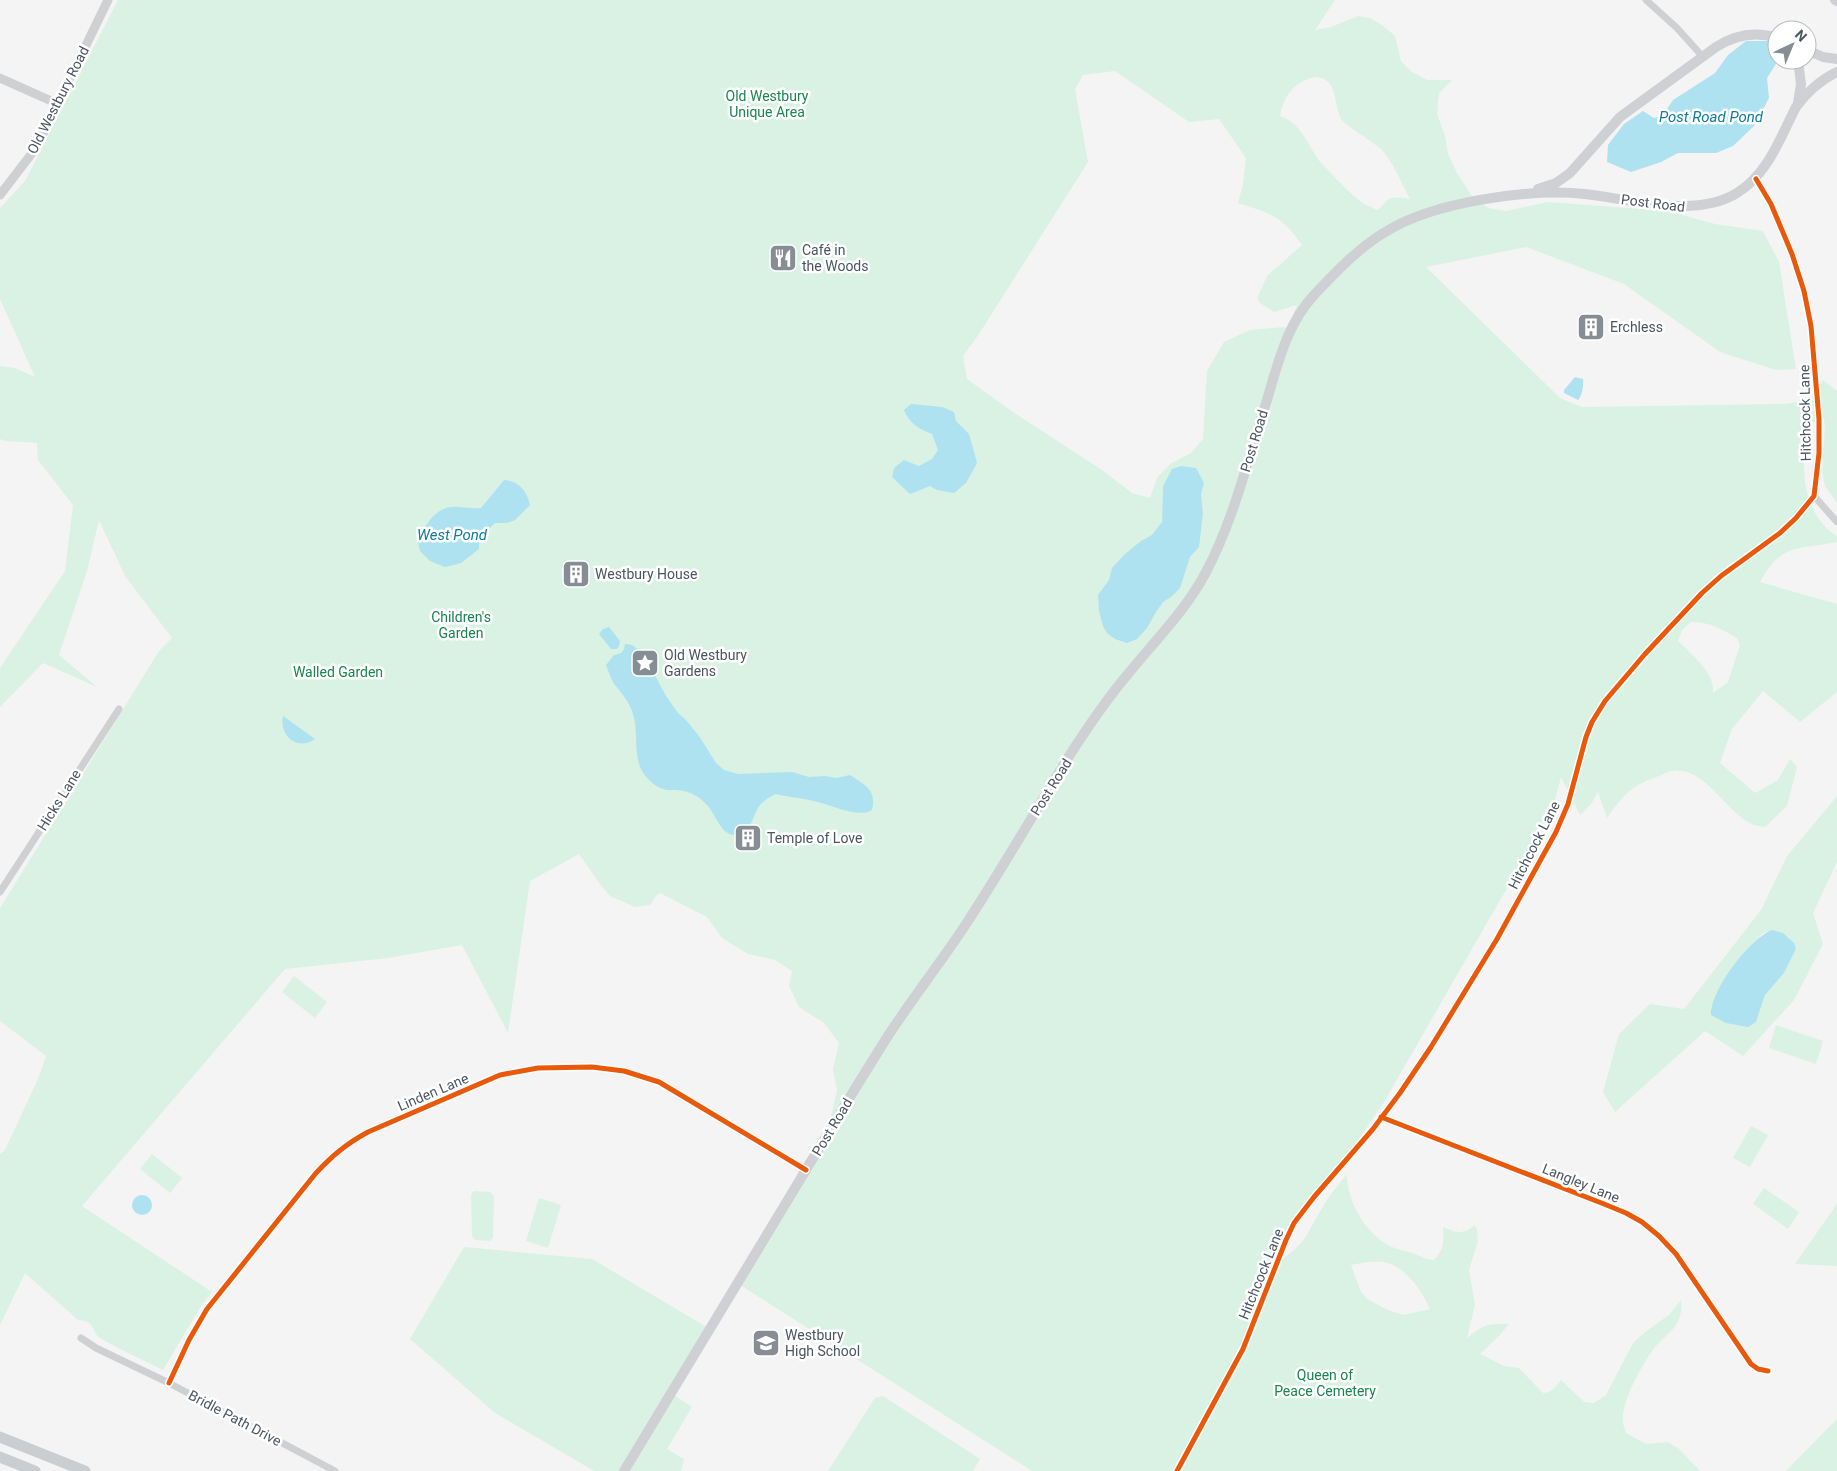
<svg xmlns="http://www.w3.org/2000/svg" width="1837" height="1471" font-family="Roboto,sans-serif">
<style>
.green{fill:#d9f2e3;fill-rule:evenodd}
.water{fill:#aee2f0}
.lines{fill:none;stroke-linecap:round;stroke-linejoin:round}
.minor{stroke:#ced0d2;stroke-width:7}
.tertiary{stroke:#ced0d2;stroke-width:9}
.secondary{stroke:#ced0d4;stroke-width:10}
.primary{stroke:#caced1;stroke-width:11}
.cycleway-casing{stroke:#fff;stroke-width:8}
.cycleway{stroke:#e8590c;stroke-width:5}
.labels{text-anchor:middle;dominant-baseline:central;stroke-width:5;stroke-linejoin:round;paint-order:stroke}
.park-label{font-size:14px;fill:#17864f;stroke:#fff}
.street-label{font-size:14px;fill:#4a5661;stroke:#fff}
.poi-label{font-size:14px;fill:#4a5661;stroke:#fff;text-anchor:start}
.water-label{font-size:15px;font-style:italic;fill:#0c7c9b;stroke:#fff}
</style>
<rect width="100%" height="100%" fill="#f4f4f4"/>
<g class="green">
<path d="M118,0H1335L1315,30L1331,27L1358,16L1370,18L1382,25L1395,36L1401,61L1412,72L1427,80H1452L1439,93L1437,114L1445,136L1448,154L1457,173L1472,196L1488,208L1506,211L1548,202L1668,211L1715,224L1763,231L1779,262L1796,369L1776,370L1720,352L1624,284L1526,247L1426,267L1560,398L1582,407L1785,404C1809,400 1810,400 1823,380L1837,391V503L1825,486L1822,471L1825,426L1822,409C1815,419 1809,432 1806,444C1800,476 1807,518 1837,536V542C1800,550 1781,542 1760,582L1837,604V692L1800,722L1763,691L1732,729L1720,763L1755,793L1778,780L1790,759L1797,767L1787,806L1765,827C1760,826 1755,826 1750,823C1726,812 1704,766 1673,771C1669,771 1664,774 1659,776C1632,785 1623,795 1607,818L1598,792L1591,804L1580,815L1561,777L1553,808L1384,1102L1351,1151L1294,1223L1278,1261C1306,1246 1310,1227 1325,1203C1331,1193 1340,1183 1347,1174C1347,1201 1363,1229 1386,1244C1394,1249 1403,1250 1412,1253C1420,1255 1425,1260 1434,1260C1444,1250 1444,1241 1443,1227C1457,1233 1463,1235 1475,1225L1477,1230L1478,1241L1469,1270L1475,1305L1467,1338C1483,1325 1488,1323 1509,1324L1498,1337L1480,1354L1504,1366L1519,1368L1543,1393C1552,1393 1556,1386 1561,1380L1584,1402L1594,1403L1606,1395L1633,1343L1645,1332L1669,1315L1681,1300C1684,1328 1666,1332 1652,1351C1641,1367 1621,1402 1623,1422C1623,1425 1625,1429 1626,1433L1646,1444L1668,1442L1679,1449L1700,1471H1032L737,1283L826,1137L837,1091L833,1069L839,1043L824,1023L799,1007L789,986L792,971L775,960L748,954L722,938L707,917L660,893L656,896L650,905L635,907L610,896L600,884L579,854L530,881L508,1033L462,945L388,958L285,969L82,1206L212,1292L201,1306L163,1370C142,1359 120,1350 100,1338C91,1332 97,1321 78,1320L25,1273L0,1325V1154L5,1150L38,1079L46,1056L0,1021V908L159,651L172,638L125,576L99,520L87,571L59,655L97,687L43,663L0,707V668L65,571L73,505L38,460L37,443L5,441L0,439V366L15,368L35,377L0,299V208L25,181ZM1115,71L1189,122L1219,119L1246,158L1243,185L1238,203C1270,213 1282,216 1302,245L1267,276L1257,298L1260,303L1274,312L1297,305L1288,329L1284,327L1250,330L1224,342L1207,371L1203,439L1191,453L1170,464L1157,478L1150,498L1132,493L1102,470L1013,412L967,379L963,356L979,334L1088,162L1075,89L1083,75ZM1315,77C1339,78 1333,104 1341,119C1345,125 1373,142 1381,149C1394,163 1401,183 1410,199C1404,198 1395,196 1389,199C1384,202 1382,208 1377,210C1372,207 1367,206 1363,203C1353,197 1332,174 1323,165C1308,149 1304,124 1280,116C1284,95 1294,82 1315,77ZM1172,469L1204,483L1201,494L1203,513L1160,525L1162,522L1163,486ZM1691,622C1708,621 1723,630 1737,638L1740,645L1728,682L1713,693C1715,672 1692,655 1678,641L1682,630ZM1367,1262C1372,1262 1378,1261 1383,1262C1405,1265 1422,1291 1430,1309L1403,1315L1388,1310L1367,1299L1361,1292L1351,1265Z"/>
<path d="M1837,796V862L1813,913L1823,944L1794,1000L1743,1056L1705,1031L1615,1112L1603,1092L1619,1034L1650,1004L1684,1009L1761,910L1787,856ZM1772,930C1783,933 1793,938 1796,949L1784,973L1765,995L1756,1022L1711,1015V1007L1721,986L1747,949L1763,933Z"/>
<polygon points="294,976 327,1002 315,1018 282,992"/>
<polygon points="1776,1025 1823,1041 1816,1064 1769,1048"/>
<polygon points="1751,1126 1768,1135 1750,1167 1733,1158"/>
<polygon points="152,1154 182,1178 170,1193 140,1169"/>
<polygon points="1764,1188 1799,1212 1788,1229 1753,1204"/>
<polygon points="474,1191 490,1192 494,1196 493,1238 490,1241 475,1240 472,1236 471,1195"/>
<polygon points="539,1198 561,1205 548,1248 526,1241"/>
<polygon points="1837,1204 1837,1266 1795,1264"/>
<polygon points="464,1247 592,1259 710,1329 671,1393 692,1407 667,1449 684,1459 681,1471 594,1471 495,1413 410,1339"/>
<polygon points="883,1396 980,1459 973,1471 828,1471 875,1398"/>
<polygon points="1837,1419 1837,1471 1786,1471"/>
</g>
<g class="water">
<polygon points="1746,41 1769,41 1777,47 1776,64 1767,78 1769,98 1754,126 1733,146 1716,153 1678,153 1661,162 1631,172 1607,162 1608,145 1624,124 1643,111 1654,118 1663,115 1673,100 1715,73 1728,55"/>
<path d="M1575,377L1583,379C1584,384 1582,396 1578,400L1564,393V390Z"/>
<path d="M911,404L942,407L954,412L956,421L969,434L977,463L966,483L954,493L937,490L930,486L910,494L892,477L894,468L904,460L919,466L932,459L938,450L932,434C919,429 909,423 904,410Z"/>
<polygon points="1181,466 1196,468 1204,483 1201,494 1203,513 1199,547 1190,557 1180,588 1171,597 1163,602 1156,612 1147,628 1137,639 1127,643 1115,639 1107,633 1103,626 1099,611 1098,595 1109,580 1112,568 1125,554 1141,541 1152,535 1162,522 1163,486 1172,469"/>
<path d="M504,480C519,481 527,491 530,505L515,520L507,523H495L479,538V549L461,563L445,567L430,561L420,551L417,539C427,524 436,505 458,507C466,507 472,509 481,508Z"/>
<polygon points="609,627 620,641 619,646 617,649 611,649 599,634 603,629"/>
<path d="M625,644L632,645L643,653L666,696L678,713L686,720L699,736L716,763L724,770L738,774L792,772L809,777L825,776L836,778L850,775C865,785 877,790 872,810C859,819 829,804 814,801C801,798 788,797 775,794C770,797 763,801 760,805C751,817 755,827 737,834C722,839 716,814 707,805C701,798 693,793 684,791C676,789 667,792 658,787C626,767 642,738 632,711C629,702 622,694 616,686C611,680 609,672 606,665L614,655C622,654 624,651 625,644Z"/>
<path d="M283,716L315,739C298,751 279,737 283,716Z"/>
<path d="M1772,930L1783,933L1794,943L1796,949L1784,973L1765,995L1756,1022L1748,1027L1726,1023L1711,1015C1710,991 1750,938 1772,930Z"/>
<circle cx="142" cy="1205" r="10"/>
</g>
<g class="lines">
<g class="minor">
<polyline points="1646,0 1677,28 1703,57"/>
<polyline points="1814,496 1837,522"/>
<polyline points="0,892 119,709"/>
<polyline points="1381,1117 1604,1204 1626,1213 1642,1222 1659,1236 1676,1254 1751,1364 1758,1369 1768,1371"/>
<polyline points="81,1338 96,1348 169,1383 335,1471"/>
<path d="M169,1383L189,1340L207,1309L316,1173C333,1155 346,1144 368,1132L500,1075L538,1068L592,1067L624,1071L659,1082L806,1170"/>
<polyline points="1177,1471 1243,1349 1286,1240 1294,1223 1314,1197 1373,1129 1400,1093 1431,1047 1497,939 1556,832 1568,804 1586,737 1592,722 1605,701 1645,654 1702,593 1721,576 1780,533 1796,518 1814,496 1819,453 1819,419 1811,326 1804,291 1792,254 1771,204 1756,179"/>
</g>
<g class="tertiary">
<polyline points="0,78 58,104"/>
<polyline points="0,195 36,148 108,0"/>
</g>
<g class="secondary">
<polyline points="1835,0 1837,1"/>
<polyline points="1807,50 1823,57 1837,59"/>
<polyline points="1798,103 1801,84 1798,60"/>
<path d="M1538,189L1556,183L1570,173L1620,117L1716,47C1735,35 1755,31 1777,38"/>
<path d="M624,1471C681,1377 738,1282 795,1188C825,1138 855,1088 886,1039C911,1000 939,965 964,927C1000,873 1032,816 1066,761C1085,731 1105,701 1128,674C1154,642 1185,611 1205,574C1234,520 1248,458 1267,400C1278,363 1287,324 1314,295C1336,272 1359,247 1387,231C1434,202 1530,188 1585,194C1631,199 1695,219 1737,193C1768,174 1780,138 1796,107C1808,91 1820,80 1837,72"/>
</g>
<g class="primary">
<polyline points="0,1437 85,1471"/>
<polyline points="0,1457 35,1471"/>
</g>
<g class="cycleway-casing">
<g id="cycleway">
<polyline points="1381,1117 1604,1204 1626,1213 1642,1222 1659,1236 1676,1254 1751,1364 1758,1369 1768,1371"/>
<path d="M169,1383L189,1340L207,1309L316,1173C333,1155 346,1144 368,1132L500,1075L538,1068L592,1067L624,1071L659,1082L806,1170"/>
<polyline points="1177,1471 1243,1349 1286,1240 1294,1223 1314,1197 1373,1129 1400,1093 1431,1047 1497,939 1556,832 1568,804 1586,737 1592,722 1605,701 1645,654 1702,593 1721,576 1780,533 1796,518 1814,496 1819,453 1819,419 1811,326 1804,291 1792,254 1771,204 1756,179"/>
</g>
</g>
<use href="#cycleway" class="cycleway"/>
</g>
<defs>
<g id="restaurant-square" transform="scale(1.4375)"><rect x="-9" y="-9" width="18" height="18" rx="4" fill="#868d94" stroke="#fff"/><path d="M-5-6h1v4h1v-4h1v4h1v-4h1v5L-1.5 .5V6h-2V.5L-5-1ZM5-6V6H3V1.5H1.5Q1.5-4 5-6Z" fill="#fff"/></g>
<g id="building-square" transform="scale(1.4375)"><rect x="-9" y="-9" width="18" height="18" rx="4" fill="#868d94" stroke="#fff"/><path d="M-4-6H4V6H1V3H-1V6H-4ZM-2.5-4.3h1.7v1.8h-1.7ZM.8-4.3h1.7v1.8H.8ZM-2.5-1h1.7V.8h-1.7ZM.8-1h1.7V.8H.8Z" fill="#fff"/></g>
<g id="sight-square" transform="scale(1.4375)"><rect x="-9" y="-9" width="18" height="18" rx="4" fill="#868d94" stroke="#fff"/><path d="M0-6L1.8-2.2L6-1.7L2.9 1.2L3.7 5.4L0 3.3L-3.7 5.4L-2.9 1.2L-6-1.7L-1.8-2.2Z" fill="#fff"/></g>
<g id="school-square" transform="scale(1.4375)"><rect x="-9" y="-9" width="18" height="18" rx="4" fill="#868d94" stroke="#fff"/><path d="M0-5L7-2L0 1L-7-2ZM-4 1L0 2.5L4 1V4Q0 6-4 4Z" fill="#fff"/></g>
</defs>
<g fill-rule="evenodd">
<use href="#restaurant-square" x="783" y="258"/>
<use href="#building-square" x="1591" y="327"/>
<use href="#building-square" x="576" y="574"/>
<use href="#sight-square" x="645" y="663"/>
<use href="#building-square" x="748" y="838"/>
<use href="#school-square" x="766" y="1343"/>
</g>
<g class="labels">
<g class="park-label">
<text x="767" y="96">Old Westbury<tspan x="767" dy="16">Unique Area</tspan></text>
<text x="461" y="617">Children's<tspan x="461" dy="16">Garden</tspan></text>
<text x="338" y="672">Walled Garden</text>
<text x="1325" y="1375">Queen of<tspan x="1325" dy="16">Peace Cemetery</tspan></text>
</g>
<g class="street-label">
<text transform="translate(58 100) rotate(-63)">Old Westbury Road</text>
<text transform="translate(1653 203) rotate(7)">Post Road</text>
<text transform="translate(1805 413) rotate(-91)">Hitchcock Lane</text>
<text transform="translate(1254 441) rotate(-73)">Post Road</text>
<text transform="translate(1051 787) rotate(-58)">Post Road</text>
<text transform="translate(59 800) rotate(-58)">Hicks Lane</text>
<text transform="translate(1534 845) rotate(-63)">Hitchcock Lane</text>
<text transform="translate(433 1092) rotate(-23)">Linden Lane</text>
<text transform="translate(832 1127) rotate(-59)">Post Road</text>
<text transform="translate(1581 1183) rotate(22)">Langley Lane</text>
<text transform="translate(1261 1274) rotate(-68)">Hitchcock Lane</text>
<text transform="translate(235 1418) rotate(28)">Bridle Path Drive</text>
</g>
<g class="poi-label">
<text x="802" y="250">Café in<tspan x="802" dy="16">the Woods</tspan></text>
<text x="1610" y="327">Erchless</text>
<text x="595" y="574">Westbury House</text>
<text x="664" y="655">Old Westbury<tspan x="664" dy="16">Gardens</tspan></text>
<text x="767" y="838">Temple of Love</text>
<text x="785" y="1335">Westbury<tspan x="785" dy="16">High School</tspan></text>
</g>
<g class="water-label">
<text x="1711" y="117">Post Road Pond</text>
<text x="452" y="535">West Pond</text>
</g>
</g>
<g transform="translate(1792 45) rotate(44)"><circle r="24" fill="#ffffff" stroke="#b7bbc0"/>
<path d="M0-4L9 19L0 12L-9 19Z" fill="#868d94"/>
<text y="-8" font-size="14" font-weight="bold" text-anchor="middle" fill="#4a5661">N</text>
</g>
</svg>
